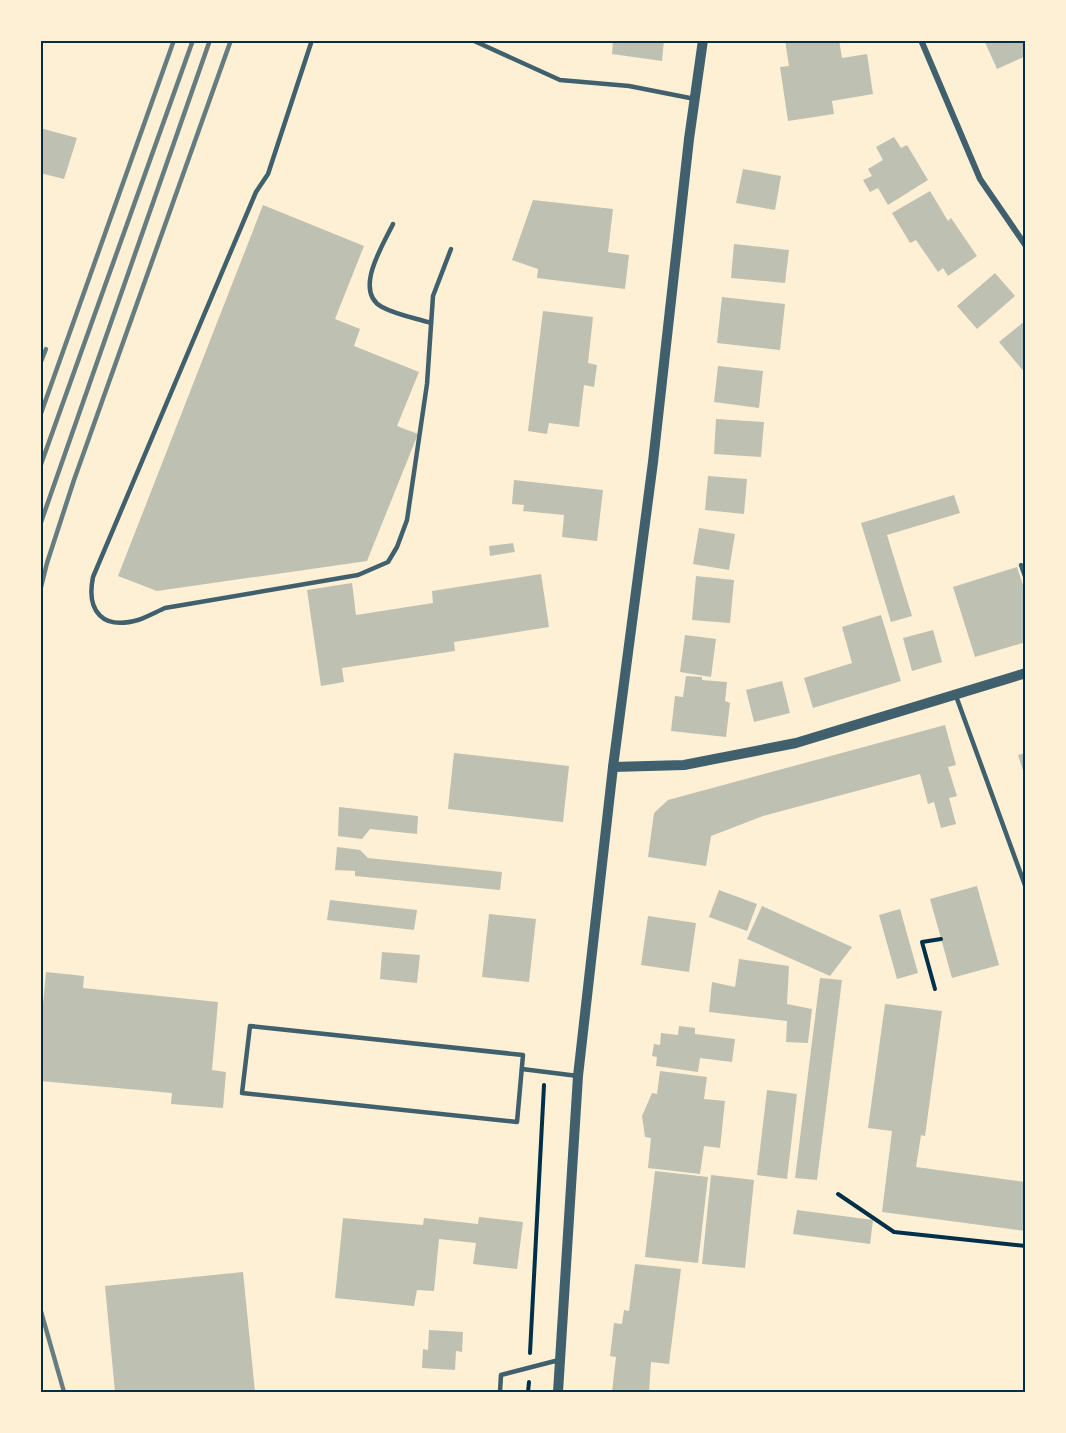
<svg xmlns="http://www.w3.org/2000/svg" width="1066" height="1433" font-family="'PT Sans',sans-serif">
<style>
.building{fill:#bec0b2}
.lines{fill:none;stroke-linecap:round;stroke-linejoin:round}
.path{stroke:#003049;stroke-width:4}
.service{stroke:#3f606c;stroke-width:4.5}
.minor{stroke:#3f606c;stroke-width:6}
.tertiary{stroke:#3f606c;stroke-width:10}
.rail{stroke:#657d81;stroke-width:4.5}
.neatline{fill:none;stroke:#003049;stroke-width:2}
</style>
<rect width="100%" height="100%" fill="#fdf0d5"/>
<g class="building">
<polygon points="613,40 664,40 662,61 612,54"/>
<polygon points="785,40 839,40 842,58 867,54 873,94 832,101 834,114 788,121 780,67 789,66"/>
<polygon points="984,40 1026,40 1026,56 997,69"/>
<polygon points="40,128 77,138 64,179 40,173"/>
<polygon points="894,137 901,148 907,145 928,180 888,205 878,188 870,192 863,180 872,176 868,169 883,160 876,147"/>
<polygon points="743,169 781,176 775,210 736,203"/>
<polygon points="930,191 948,221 951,218 977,256 948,276 943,268 938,272 916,240 910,243 892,213"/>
<polygon points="533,200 613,209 608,252 629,255 625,289 537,278 538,269 512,260"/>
<polygon points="263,205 364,246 335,319 360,329 354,346 419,372 397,426 418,434 367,561 157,591 118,576"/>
<polygon points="734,244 789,250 785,283 731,278"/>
<polygon points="995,273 1015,296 977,329 957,306"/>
<polygon points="722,297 785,304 780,350 717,343"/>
<polygon points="543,311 593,317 588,363 597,365 594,387 584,385 579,427 549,423 547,434 528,431"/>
<polygon points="1026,320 1026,374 999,342"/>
<polygon points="718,366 763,371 759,408 714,402"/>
<polygon points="716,419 764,422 761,457 714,454"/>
<polygon points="708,476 747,479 744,514 705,510"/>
<polygon points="514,480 603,490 597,541 562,537 564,515 523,511 524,505 512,504"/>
<polygon points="954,495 960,513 887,535 912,616 891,622 861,523"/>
<polygon points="699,528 735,534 729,570 693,564"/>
<polygon points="513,543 515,552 490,556 489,546"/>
<polygon points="1017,567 1026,594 1026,642 975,657 953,587"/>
<polygon points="541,574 549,627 454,642 455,651 342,668 344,682 321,686 307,590 352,583 356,615 433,603 432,591"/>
<polygon points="696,576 734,580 730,623 692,620"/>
<polygon points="881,615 901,681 813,708 804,678 852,663 842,627"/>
<polygon points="933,630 942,662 912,671 903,638"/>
<polygon points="685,635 716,639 711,677 680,672"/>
<polygon points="686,676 702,677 702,680 727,682 725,701 730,703 726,737 671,731 675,696 683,697"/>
<polygon points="782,681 790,713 754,722 746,690"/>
<polygon points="945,725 956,765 948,767 957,796 949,798 956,824 941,828 934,802 928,804 920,774 763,816 711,836 706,866 648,857 654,813 668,800"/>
<polygon points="454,753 569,766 563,822 448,809"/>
<polygon points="1026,753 1026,777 1025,777 1018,755"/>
<polygon points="339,807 418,816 417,834 370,829 362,839 338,836"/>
<polygon points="337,847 360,850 368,858 502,872 500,890 355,876 355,871 335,870"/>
<polygon points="977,886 999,965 952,978 930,899"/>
<polygon points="719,890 757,904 747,931 709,917"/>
<polygon points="330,900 417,910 414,930 327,920"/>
<polygon points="762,906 852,947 830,976 747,939"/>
<polygon points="900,909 918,973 897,979 879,915"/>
<polygon points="489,914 536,919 529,982 482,977"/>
<polygon points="648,916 696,923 689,972 641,965"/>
<polygon points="382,952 420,955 417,983 380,979"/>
<polygon points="739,959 789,966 787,1004 812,1009 808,1043 786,1042 787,1021 709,1012 712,982 735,987"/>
<polygon points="46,972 84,976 83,988 218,1002 212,1070 226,1072 223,1108 171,1104 172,1093 40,1081 40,1037"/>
<polygon points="820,978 842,980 817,1180 795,1178"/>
<polygon points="885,1004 942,1011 925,1136 921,1135 916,1167 1026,1182 1026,1231 882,1212 892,1131 868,1128"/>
<polygon points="679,1026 695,1028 695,1034 735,1039 732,1062 700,1058 698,1072 656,1066 657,1057 652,1056 654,1044 660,1045 661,1033 678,1035"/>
<polygon points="660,1071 707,1077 704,1099 725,1101 720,1148 704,1146 700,1174 648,1168 651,1138 645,1137 642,1116 652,1093 657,1094"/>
<polygon points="767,1090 797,1094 787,1179 757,1175"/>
<polygon points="655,1171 708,1177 698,1263 645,1257"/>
<polygon points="711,1175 754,1180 745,1268 702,1264"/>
<polygon points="797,1210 873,1220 870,1244 793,1234"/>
<polygon points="479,1217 523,1222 517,1269 473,1264 476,1243 439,1239 434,1291 417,1290 414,1306 335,1298 343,1218 423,1225 424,1218 478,1224"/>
<polygon points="635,1264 681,1269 669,1364 651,1362 649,1392 612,1392 616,1357 610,1356 614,1323 622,1324 624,1310 629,1311"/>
<polygon points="243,1272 255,1392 115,1392 105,1286"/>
<polygon points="429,1330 463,1332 462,1352 456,1351 455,1370 422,1368 423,1349 428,1350"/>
</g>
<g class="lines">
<g class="path">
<polyline points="935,989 922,942 941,939"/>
<polyline points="838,1194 894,1232 1026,1246"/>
<polyline points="530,1353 544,1085"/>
<polyline points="528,1392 529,1382"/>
</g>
<g class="service">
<path d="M312,40L268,174L256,192L93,577C86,612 103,630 138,620C147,617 156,612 165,608L358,575L388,562L397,547L407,520L427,384L433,296L451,249"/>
<polyline points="472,40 560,80 629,86 695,99"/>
<path d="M393,224C383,245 353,291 382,307C397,315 415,318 431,323"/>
<polyline points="1021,565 1026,579"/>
<polyline points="956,696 1026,888"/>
<polygon points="250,1026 523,1055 517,1122 242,1093"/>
<polyline points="522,1069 578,1076"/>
<polyline points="500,1392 501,1375 559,1360"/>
</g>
<polyline class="minor" points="921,40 980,179 1026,246"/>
<g class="tertiary">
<polyline points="613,767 684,765 796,743 1026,673"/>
<polyline points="558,1392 578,1076 613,767 653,462 689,139 703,40"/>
</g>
<g class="rail">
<polyline points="40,364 46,349"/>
<polyline points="40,416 174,40"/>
<polyline points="40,467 193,40"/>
<polyline points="40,525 210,40"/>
<polyline points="40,591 47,563 74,480 231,40"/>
<polyline points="40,1308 64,1392"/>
</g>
</g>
<rect width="1066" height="1433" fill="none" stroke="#fdf0d5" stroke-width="84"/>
<rect x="42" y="42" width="982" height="1349" class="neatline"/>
</svg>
